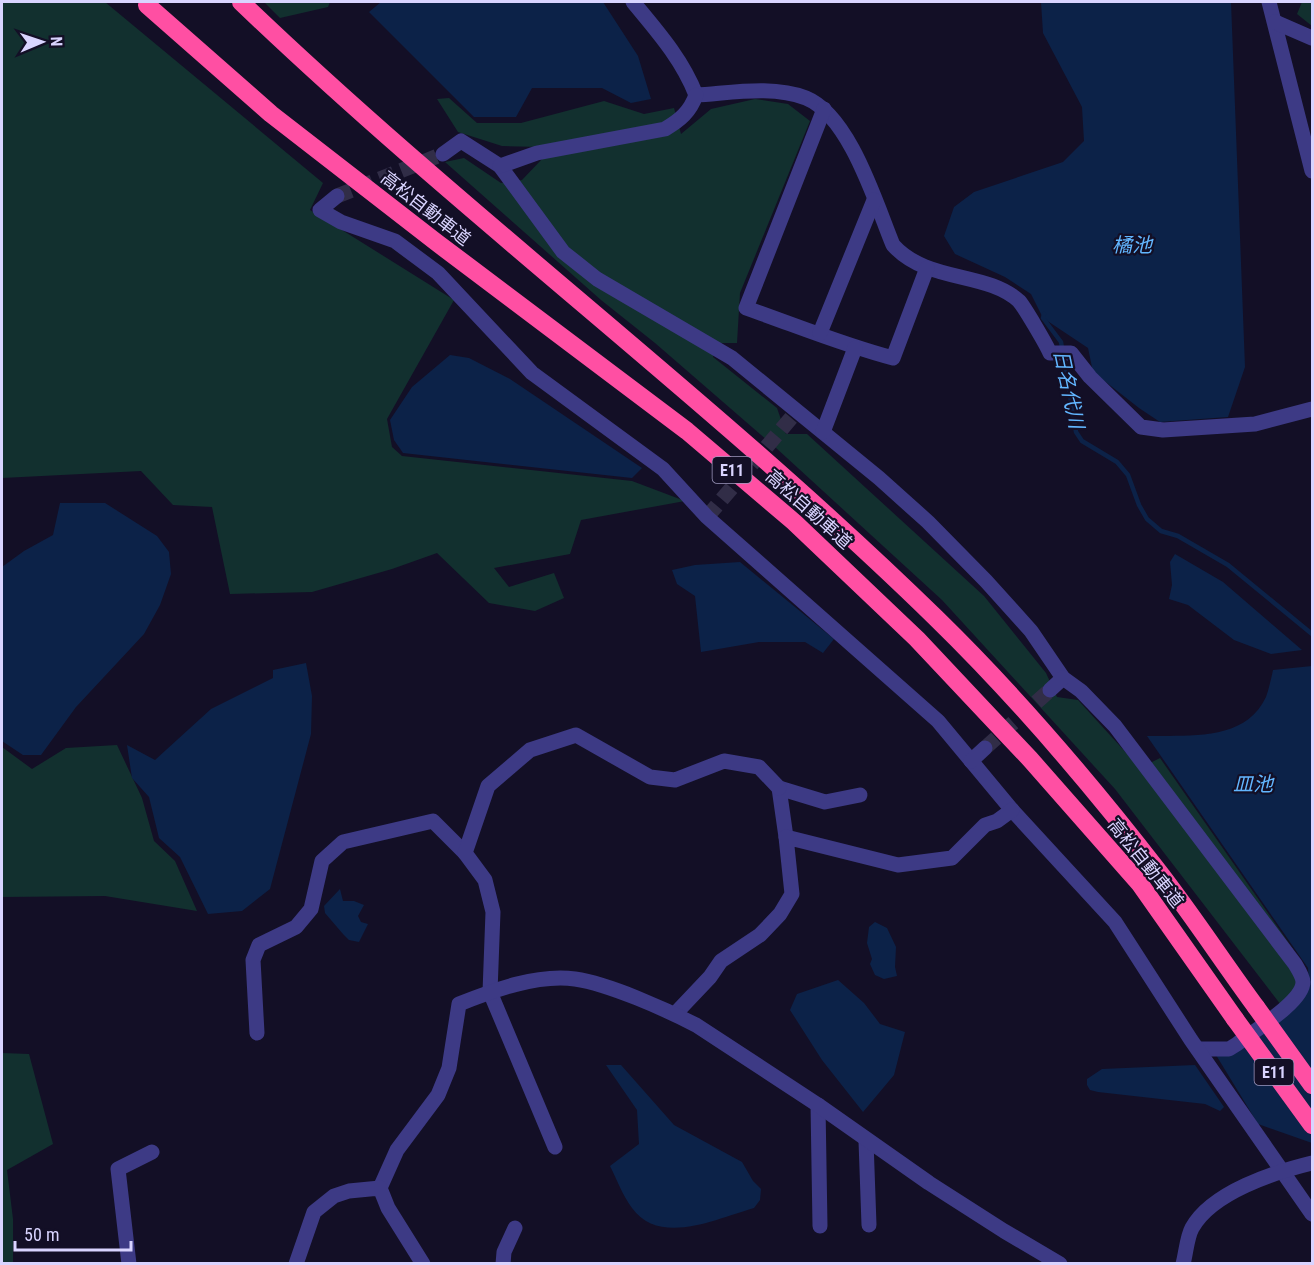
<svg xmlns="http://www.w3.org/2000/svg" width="1314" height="1265" font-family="'Roboto Condensed','Noto Sans JP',sans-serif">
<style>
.green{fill:#12302f}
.water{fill:#0c2248}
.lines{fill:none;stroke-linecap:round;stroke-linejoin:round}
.stream{stroke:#0c2248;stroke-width:4.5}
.minor-tunnel{stroke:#312d47;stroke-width:15;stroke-dasharray:15 8;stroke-linecap:butt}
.minor{stroke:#3d3a85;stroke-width:15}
.motorway{stroke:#ff4fa3;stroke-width:18}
.motorway-bridge{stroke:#ff4fa3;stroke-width:18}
.labels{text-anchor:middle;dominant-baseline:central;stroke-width:4.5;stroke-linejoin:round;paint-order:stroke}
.shield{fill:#130f26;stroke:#9e99be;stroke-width:1.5}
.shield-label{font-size:16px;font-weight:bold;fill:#d9d4ff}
.street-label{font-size:18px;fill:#d9d4ff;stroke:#130f26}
.water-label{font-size:20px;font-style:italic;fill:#62b6ff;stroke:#130f26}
</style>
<rect width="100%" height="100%" fill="#130f26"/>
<g class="green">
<polygon points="2,2 105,2 323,183 310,210 454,300 387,419 392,447 402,456 632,481 685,501 581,520 570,554 494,568 509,587 554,573 564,598 535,611 489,603 437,553 392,569 312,592 230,594 212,507 173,505 141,471 2,478"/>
<polygon points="264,2 330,2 328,7 280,18"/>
<polygon points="1302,2 1312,2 1312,26 1297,14"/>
<polygon points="449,98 477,123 521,123 604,101 644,114 674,108 681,134 711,109 755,99 788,104 810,121 740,293 737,343 718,343 713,357 777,408 786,434 807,434 984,596 1046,673 1057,697 1078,700 1140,768 1160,758 1293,949 1297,988 1281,1005 1115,789 942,600 775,447 655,343 601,300 445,162 464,158 501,183 522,180 543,158 542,147 502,146 458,132 437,99"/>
<polygon points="117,745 142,798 154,841 175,861 197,911 105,896 2,897 2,747 32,769 66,748"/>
<polygon points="2,1053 29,1054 53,1144 7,1170 13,1219 13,1263 2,1263"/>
</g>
<g class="water">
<polygon points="381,2 603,2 638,56 651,99 631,103 602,88 532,88 516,117 474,117 369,12"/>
<polygon points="1041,2 1231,2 1245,367 1228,417 1160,422 1139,408 1093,372 1088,348 1043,318 1031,294 1005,277 955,254 944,236 954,207 974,192 1063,162 1084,141 1082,107 1043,33"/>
<polygon points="450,355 469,358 510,379 642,468 632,478 403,453 394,440 390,420 412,387"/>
<polygon points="60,503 105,503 157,536 169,552 171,574 160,605 144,634 76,707 41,755 23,755 2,741 2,567 24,551 53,535"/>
<polygon points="1175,554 1223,582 1302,650 1271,654 1234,640 1188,605 1169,599 1172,585 1170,562"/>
<polygon points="740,562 834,639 823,653 805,642 759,642 701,652 695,596 677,584 672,570 695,565"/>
<polygon points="306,663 312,696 311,734 270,889 242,911 208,914 180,857 159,838 149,797 132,778 127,745 155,760 211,709 273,678 273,670"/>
<path d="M1312,666V1143L1258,1124L1216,1055L1309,982L1308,968L1147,736C1188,735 1245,742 1266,697C1269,689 1271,679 1273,670Z"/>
<polygon points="340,889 343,901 354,901 364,905 358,916 361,922 368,924 359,942 349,940 343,934 325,913 324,906"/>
<polygon points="875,922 887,928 896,947 895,967 897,976 884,979 875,975 870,964 872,959 867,943 869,927"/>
<polygon points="838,980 864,1003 880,1024 905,1032 894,1075 863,1112 822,1060 790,1010 797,994"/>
<path d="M606,1065H621L674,1125L742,1162L753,1181L761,1189L760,1200L754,1208C718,1218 660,1247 632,1208C623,1196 617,1180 610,1166L639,1144L637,1110Z"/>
<polygon points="1195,1065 1224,1107 1220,1111 1205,1104 1098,1092 1090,1090 1087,1085 1087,1079 1102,1069"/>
</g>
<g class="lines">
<polyline class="stream" points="1044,314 1043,318 1061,342 1076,432 1082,441 1117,462 1128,475 1139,505 1147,519 1161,531 1178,536 1228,565 1312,634"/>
<g class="minor-tunnel">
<polyline points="337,196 443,154"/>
<polyline points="707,517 797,411"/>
<polyline points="985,748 1050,690"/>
</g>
<g class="minor">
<path d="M633,2C657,31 682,59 696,95C731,93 773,85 806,98C850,116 876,204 893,245C927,283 986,271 1019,301C1025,308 1046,344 1050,353H1071L1090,377L1141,427L1163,430L1255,424L1312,409"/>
<polyline points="1269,2 1312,171"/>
<polyline points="1275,22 1312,38"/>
<path d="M824,109L746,308C795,325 843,345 893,358L927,268"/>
<path d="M443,154L461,141L500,166L563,252L597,279L732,358L879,478L928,522L986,581L1031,631L1063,678L1081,691L1115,726L1295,964C1298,969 1303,977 1303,982C1303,1002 1252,1032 1237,1044L1229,1049H1199"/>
<path d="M500,166L537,153L665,129C680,120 690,112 696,95"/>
<polyline points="337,196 320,210 341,222 395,241 438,273 532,373 663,469 707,517 938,721 1012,810 1115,922 1191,1040 1312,1214"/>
<polyline points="820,333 874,200"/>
<polyline points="823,432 855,348"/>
<polyline points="1050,690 1063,678"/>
<polyline points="971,761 985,748"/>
<polyline points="786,837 779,788 825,802 860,795"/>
<polyline points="675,1014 710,977 721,961 760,935 780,914 792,894 786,837 898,865 952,858 985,825 997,821 1012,810"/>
<polyline points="257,1033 253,960 259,945 296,927 311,909 322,861 343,842 433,821 465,853"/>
<polyline points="818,1105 820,1226"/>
<polyline points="866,1141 869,1225"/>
<polyline points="555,1147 490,992 493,912 485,880 465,853 488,786 530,750 576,735 650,777 675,780 724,761 759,767 779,788"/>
<path d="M380,1188L397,1150L438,1095L449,1068L459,1004C494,990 537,974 575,979C609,984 665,1009 696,1025L818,1105L929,1183L1004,1231L1060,1264"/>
<polyline points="129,1264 118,1169 152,1152"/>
<polyline points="296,1264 314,1212 334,1196 349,1191 380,1188 388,1208 423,1264"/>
<polyline points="503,1264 504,1252 515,1228"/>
<path d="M1183,1264C1186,1253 1187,1237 1192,1228C1212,1192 1275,1172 1312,1163"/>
</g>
<g class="motorway">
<path d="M241,2C464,216 714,401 936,618C1017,697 1090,783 1159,872C1193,916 1223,962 1256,1007"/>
<polyline points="147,5 271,114 436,242 687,431 794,522 917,639 1030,759 1140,884 1235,1019"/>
</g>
<g class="motorway-bridge">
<polyline points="1256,1007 1312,1085"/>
<polyline points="1235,1019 1312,1125"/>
</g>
</g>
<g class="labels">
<g class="shield">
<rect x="712.5" y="457" width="39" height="26" rx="4.5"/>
<rect x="1254.5" y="1059" width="39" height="26" rx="4.5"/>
</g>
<g class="shield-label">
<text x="732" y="470">E11</text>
<text x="1274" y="1072">E11</text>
</g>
<g class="street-label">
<text transform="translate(426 208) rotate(38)">高松自動車道</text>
<text transform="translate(809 509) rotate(42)">高松自動車道</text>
<text transform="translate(1146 863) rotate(51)">高松自動車道</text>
</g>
<g class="water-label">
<text x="1132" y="245">橘池</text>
<text transform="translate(1069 389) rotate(78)">日名代川</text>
<text x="1253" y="784">皿池</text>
</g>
</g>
<rect width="1314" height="1265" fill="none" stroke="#d9d4ff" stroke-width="6"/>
<g transform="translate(42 42) rotate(88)" stroke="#130f26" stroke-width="4.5" paint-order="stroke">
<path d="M0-4.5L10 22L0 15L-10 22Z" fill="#d9d4ff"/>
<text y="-9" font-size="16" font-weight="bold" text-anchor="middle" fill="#d9d4ff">N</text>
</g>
<path d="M15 1241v9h116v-9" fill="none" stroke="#d9d4ff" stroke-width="3"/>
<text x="24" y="1241" font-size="18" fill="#d9d4ff" stroke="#130f26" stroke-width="4.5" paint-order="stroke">50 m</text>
</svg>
